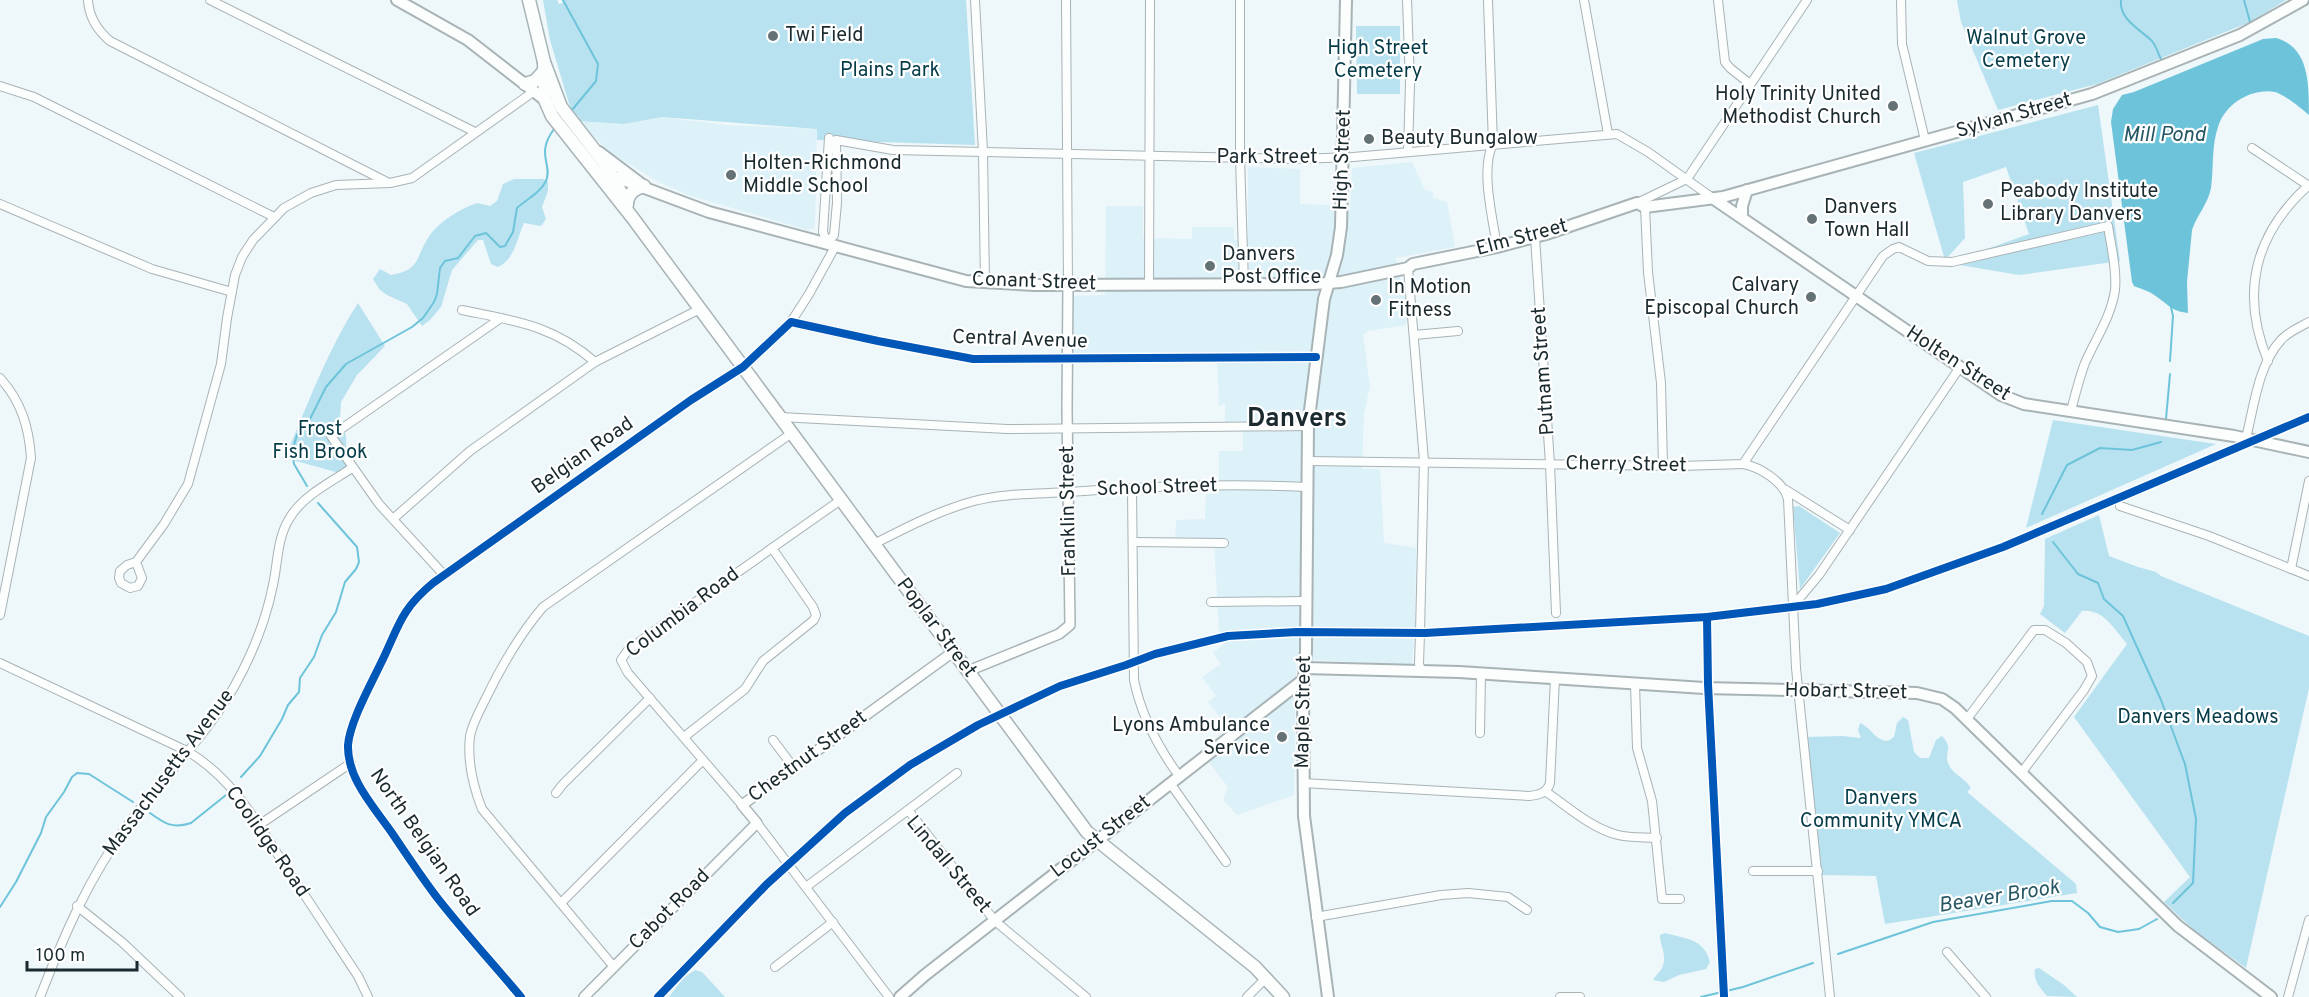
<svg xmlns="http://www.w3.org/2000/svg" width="2309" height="997" font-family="Overpass,sans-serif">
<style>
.built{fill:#ddf1f8}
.green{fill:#b8e2ef}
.water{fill:#6dc4da}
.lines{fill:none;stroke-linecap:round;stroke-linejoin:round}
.stream{stroke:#6dc4da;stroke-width:2}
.minor-casing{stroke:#a8b3b6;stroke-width:10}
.tertiary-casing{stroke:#a8b3b6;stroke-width:12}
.secondary-casing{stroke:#a8b3b6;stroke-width:14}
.primary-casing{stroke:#a8b3b6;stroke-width:15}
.minor{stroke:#fcfefe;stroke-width:8}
.tertiary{stroke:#fcfefe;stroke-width:9}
.secondary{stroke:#fcfefe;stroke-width:10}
.primary{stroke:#fcfefe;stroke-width:12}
.cycleway-casing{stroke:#fff;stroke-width:11}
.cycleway{stroke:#0057b8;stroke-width:8}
.poi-dot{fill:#647276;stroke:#fff;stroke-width:2}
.labels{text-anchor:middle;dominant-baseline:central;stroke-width:4.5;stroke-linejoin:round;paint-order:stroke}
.poi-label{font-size:20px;fill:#1a2a2f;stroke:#fff;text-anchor:start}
.park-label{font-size:20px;fill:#043b48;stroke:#fff}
.street-label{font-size:20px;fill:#1a2a2f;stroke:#fff}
.water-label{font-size:21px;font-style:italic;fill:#265764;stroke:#fff}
.district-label{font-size:26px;font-weight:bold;fill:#1a2a2f;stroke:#fff}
</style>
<rect width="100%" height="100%" fill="#eef7fa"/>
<g class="built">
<polygon points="661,117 726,125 817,129 815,224 814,228 808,230 688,195 659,182 609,152 578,121 624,124"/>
<polygon points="1412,162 1425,190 1433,192 1433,198 1447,202 1455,247 1396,258 1400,279 1402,282 1409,284 1406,325 1368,331 1363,335 1370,386 1364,413 1362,469 1380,469 1384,543 1416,548 1415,630 1412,664 1410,665 1296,659 1294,795 1237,815 1223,800 1228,787 1200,751 1229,729 1208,702 1216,696 1202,677 1221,664 1213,653 1227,641 1219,630 1214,543 1175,542 1176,520 1205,519 1206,494 1219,494 1219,451 1243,451 1243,431 1241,427 1225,427 1225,403 1219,406 1217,353 1074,355 1074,296 1105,295 1106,206 1143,206 1143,238 1192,239 1192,227 1234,227 1234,240 1248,239 1248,167 1300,169 1300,204 1329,205 1350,210 1352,168"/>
</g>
<g class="green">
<polygon points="543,0 557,0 559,4 563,3 562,0 966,0 975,145 817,140 817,129 662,117 624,124 578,121 579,116 573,117 550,40"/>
<polygon points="1957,0 2286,0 2250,22 2097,84 1998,110 1961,22"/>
<polygon points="1356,26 1400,26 1400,94 1357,94"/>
<polygon points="2098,105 2120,261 2019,275 1948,263 2029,234 2006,167 1963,182 1965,238 1945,260 1914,153"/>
<path d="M514,179H544L548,182V191L542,207L546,219L541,226L524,223C517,238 515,259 498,267L491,264L483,240H478L452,270L441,307L430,320L422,326L407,304L387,295L380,290L373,279L380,269L391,275C420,270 415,259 428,238C438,222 460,209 477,203L490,206L497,201L503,184Z"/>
<path d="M358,303L385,346L357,375L341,402L340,418L346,436L347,475L285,458C307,406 327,351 358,303Z"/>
<polygon points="2053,420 2216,444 2026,528"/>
<polygon points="1799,506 1840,533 1800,589 1793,507"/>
<path d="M2099,515L2109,556L2138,567L2156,572L2161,576L2309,636V688L2246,968L2194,930L2164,902L2190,877L2074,717L2127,644C2115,630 2103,608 2082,611L2065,633L2040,614L2044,606L2045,539Z"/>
<path d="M1903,717L1908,720L1914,752L1920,758H1929L1936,740L1942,736C1954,749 1944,752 1948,763C1951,773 1965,778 1971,788L1967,792L2076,884L2077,893L1885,924L1876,876L1822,875L1807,737L1842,736L1861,738L1858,730L1860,723C1872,728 1874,740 1888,741L1894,737L1897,723Z"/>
<path d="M1665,933C1685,939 1704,938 1710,962L1706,969L1679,975L1664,982L1653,980C1655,976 1659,973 1662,968C1668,956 1660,947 1660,935Z"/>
<path d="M2039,968L2064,985L2077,997L2047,996C2040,988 2033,980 2035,969Z"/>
<polygon points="695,970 702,972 725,997 669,997 683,978"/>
</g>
<path class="water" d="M2276,38C2309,47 2309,83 2309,115C2301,108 2285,95 2275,92C2252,88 2227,103 2219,124C2211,145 2214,166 2211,188C2208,204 2197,215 2192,230L2187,282L2188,313C2171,311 2169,305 2157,297C2151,292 2142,289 2134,286L2132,282L2111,122L2113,109L2122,95L2134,92L2263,39Z"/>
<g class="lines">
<g class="stream">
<polyline points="563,0 598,64 596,81 572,110"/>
<path d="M2121,0C2119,20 2140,29 2152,41C2156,46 2158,53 2161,59"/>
<polyline points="2244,0 2250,22"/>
<polyline points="2170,361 2173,316 2171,307"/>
<polyline points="2166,419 2170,374"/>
<path d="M307,486L294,464L292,452L297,435L308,423L326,387L346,364L412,327L423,318L434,302L437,294L440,268L445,261L458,258L475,236L486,233L500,247L505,246L513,232L517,208C527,199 540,193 546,181C553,164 535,155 554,129"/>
<polyline points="2042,514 2067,465 2100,448 2132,450 2161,442"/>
<polyline points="2053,542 2078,574 2098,583 2104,599 2123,616 2161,700 2185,764 2196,819 2193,883 2173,903"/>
<polyline points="241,777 260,756 282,719 288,705 299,692 300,678 314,657 322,635 336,612 345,582 356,569 359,562 357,547 318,503"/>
<path d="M150,813C165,824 173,829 191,823L226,795"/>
<polyline points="0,907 16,882 41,833 46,817 64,792 72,777 77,773 89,774 133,802"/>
<polyline points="1838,954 1933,922 2052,901 2072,901 2088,913 2100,927 2118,932 2139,929 2157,919"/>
<polyline points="1701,997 1743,987 1813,963"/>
</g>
<g class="minor-casing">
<g id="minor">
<path d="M88,0C89,17 97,30 110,41L389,183"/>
<polyline points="210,0 475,132"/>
<polyline points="975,0 983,152 985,283"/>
<polyline points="1066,0 1068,285"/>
<polyline points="1240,0 1240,158 1244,284"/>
<polyline points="1407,0 1410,83 1408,152"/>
<path d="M1488,0L1493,144C1480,169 1493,219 1497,247"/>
<polyline points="1584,0 1608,134"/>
<polyline points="1718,0 1725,62 1730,68 1750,84"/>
<polyline points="1901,0 1902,44 1925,140"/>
<polyline points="0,86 34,97 274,217"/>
<polyline points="829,138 823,232 827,243 834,235 837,203 836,140 893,150 1297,159 1353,157 1617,134 1648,152 1714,199"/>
<polyline points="2252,148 2309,186"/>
<polyline points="1637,203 1687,179 1807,0"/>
<polyline points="0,204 152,269 232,292"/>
<polyline points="1645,207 1648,272 1661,383 1663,465"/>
<polyline points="1535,237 1550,464 1556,613"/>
<polyline points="1408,268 1424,461 1420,633 1419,664 1421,670"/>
<polyline points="1149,285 1150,0"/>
<path d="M462,310C515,321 553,325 595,362"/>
<polyline points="791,322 809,294 836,245"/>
<polyline points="1414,335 1458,331"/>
<path d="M2268,361C2240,294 2254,234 2309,185"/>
<path d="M0,378C21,401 29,427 31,458L0,615"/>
<polyline points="780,417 1007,429 1308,426"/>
<path d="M2246,438C2254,407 2258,365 2281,340C2288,332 2300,327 2309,322"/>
<path d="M1307,461L1681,466L1743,464L1883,256L1893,249L1899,247L1928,261L1952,262L2108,226C2111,246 2117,269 2115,290C2111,317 2096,338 2085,363C2079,379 2075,395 2071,411"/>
<path d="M1743,464C1760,467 1784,482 1788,499L1796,668L1830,997"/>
<path d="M1132,489L1134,680C1141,715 1158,747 1179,776"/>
<polyline points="1786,490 1850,530"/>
<polyline points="2120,506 2209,536 2309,576"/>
<polyline points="393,519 470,451 595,362 700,309"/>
<polyline points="1133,542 1224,543"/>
<path d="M874,544C905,528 940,510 974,501C1005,493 1038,494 1069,492C1148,486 1228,483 1307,487"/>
<polyline points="136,562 142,578 138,586 130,588 121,583 119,578 120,571 127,565 136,562 164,524 188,484 221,364 227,318 235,275 242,257 253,240 284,208 311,193 336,185 390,183 412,178 533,92"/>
<polyline points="2291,569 2309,481"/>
<polyline points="444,575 379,504 331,436 501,318"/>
<polyline points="1211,602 1306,601"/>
<polyline points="1793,606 1819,575 1960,367"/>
<path d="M0,663L187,751C233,778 259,825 287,869C311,904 334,940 358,976L368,997"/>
<polyline points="1635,684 1637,748 1652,801 1662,899 1680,899"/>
<polyline points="1967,719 2034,630 2045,630 2066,643 2087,662 2092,676 2084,690 2022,772"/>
<polyline points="1480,733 1481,673"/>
<polyline points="684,737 745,689 763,661 814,620 816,615 813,607 772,548"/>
<polyline points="773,740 794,768"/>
<polyline points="1170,783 1226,862"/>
<path d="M1303,783L1529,796C1539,795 1547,793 1550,783L1555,678"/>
<path d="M1545,791C1568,807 1591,828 1618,835C1630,838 1644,837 1657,838"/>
<polyline points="556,793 563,784 650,698"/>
<polyline points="742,805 628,673 621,660 628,650 674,617 842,499"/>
<polyline points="908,810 957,773"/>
<polyline points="757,823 889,997"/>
<polyline points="259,825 351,763"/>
<polyline points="1753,871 1818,871"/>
<polyline points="806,887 908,810 995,921 1086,997"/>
<polyline points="561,903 703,760"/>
<polyline points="77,906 122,942 180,997"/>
<polyline points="1316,917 1441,895 1468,893 1508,897 1527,910"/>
<polyline points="1947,952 1986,997"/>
<path d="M614,967L482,809C473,786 467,762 470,736C473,722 480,710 486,698C502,665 519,635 543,607L792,433"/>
<polyline points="775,967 833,922"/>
<path d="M40,997C64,935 89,877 129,823C163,778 206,736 234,687C252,655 266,620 273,585C278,562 277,539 289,519C302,496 331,482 352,468"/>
<path d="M521,997C494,965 465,933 439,900C422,878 407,855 392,833C374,807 347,779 348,745C350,722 370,686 380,665C399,627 399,611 433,583L691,400L743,367L791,322L878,341L973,359L1316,357"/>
<polyline points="1247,997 1266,978"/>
<polyline points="1560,997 1580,997"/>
<polyline points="2288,997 2309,920"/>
</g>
</g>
<g class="tertiary-casing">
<g id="tertiary">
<polyline points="968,671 1059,634 1070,625 1067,409 1068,285"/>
<polyline points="584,997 757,823 742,805 953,652"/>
</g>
</g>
<g class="secondary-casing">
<g id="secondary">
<polyline points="397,0 468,40 549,103"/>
<polyline points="599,152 644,186"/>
<polyline points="610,175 709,212 966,281 1035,285 1313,284 1341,282 1408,268 1413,264 1497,247 1546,234 1637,203 1645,207 1723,197 2092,94 2240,35 2303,0"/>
<polyline points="1714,199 1976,378 2001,395 2024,404 2234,436 2309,452"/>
<polyline points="1742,217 1742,206 1747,190"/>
<polyline points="1304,668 1459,672 1704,688 1917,693 1942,699 1955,708 2178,926 2271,997"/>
<polyline points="900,997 925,975 1303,680"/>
<polyline points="1328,997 1304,816 1303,693 1306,651 1308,426 1324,299 1337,255 1341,227 1346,0"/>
</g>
</g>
<g class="primary-casing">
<g id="primary">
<polyline points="529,0 544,62 561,107 606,165 625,200"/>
<polyline points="544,62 545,100 552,116 632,217 1087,832 1255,967 1283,997"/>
<polyline points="525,84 535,81 543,72"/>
<path d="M627,205C627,194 634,189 644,186"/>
</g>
</g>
<use href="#minor" class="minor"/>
<use href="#tertiary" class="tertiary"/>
<use href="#secondary" class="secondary"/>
<use href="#primary" class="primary"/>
<g class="cycleway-casing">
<g id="cycleway">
<polyline points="1707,617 1708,684 1724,996"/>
<path d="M521,997C494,965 465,933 439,900C422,878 407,855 392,833C374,807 347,779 348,745C350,722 370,686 380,665C399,627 399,611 433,583L691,400L743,367L791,322L878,341L973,359L1316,357"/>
<polyline points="658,997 767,884 845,813 910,765 978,725 1060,686 1126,665 1155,654 1228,636 1297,632 1425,633 1707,617 1817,604 1886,589 2003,547 2309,417"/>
</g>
</g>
<use href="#cycleway" class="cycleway"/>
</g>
<g class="poi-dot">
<circle cx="773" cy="36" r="6"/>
<circle cx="1893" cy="106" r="6"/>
<circle cx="1369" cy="139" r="6"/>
<circle cx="731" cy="175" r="6"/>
<circle cx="1988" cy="204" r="6"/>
<circle cx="1812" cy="219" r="6"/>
<circle cx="1210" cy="266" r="6"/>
<circle cx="1811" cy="297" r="6"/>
<circle cx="1376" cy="300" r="6"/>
<circle cx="1282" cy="737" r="6"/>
</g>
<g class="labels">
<g class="poi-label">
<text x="785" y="36">Twi Field</text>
<text x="1881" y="95" text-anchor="end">Holy Trinity United<tspan x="1881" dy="23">Methodist Church</tspan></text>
<text x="1381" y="139">Beauty Bungalow</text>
<text x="743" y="164">Holten-Richmond<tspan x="743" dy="23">Middle School</tspan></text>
<text x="2000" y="192">Peabody Institute<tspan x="2000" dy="23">Library Danvers</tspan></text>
<text x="1824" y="208">Danvers<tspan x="1824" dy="23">Town Hall</tspan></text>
<text x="1222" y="255">Danvers<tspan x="1222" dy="23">Post Office</tspan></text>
<text x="1799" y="286" text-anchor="end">Calvary<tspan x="1799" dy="23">Episcopal Church</tspan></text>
<text x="1388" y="288">In Motion<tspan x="1388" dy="23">Fitness</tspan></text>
<text x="1270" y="726" text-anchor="end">Lyons Ambulance<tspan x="1270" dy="23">Service</tspan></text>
</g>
<g class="park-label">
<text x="2026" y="39">Walnut Grove<tspan x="2026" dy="23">Cemetery</tspan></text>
<text x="1378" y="49">High Street<tspan x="1378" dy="23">Cemetery</tspan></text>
<text x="890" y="71">Plains Park</text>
<text x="320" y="430">Frost<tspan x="320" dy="23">Fish Brook</tspan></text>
<text x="2198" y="718">Danvers Meadows</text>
<text x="1881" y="799">Danvers<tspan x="1881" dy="23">Community YMCA</tspan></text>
</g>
<g class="street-label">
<text transform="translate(2014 116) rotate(-16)">Sylvan Street</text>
<text x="1267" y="158">Park Street</text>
<text transform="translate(1343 160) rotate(-88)">High Street</text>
<text transform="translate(1522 238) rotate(-15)">Elm Street</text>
<text transform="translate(1034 282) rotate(2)">Conant Street</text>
<text transform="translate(1020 340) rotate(2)">Central Avenue</text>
<text transform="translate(1958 364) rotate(33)">Holten Street</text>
<text transform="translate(1544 371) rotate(-94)">Putnam Street</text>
<text transform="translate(583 456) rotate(-35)">Belgian Road</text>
<text transform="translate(1626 465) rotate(1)">Cherry Street</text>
<text transform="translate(1157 488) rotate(-2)">School Street</text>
<text transform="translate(1069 511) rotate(-91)">Franklin Street</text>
<text transform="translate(683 613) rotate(-37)">Columbia Road</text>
<text transform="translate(936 628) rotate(53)">Poplar Street</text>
<text transform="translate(1846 692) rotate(1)">Hobart Street</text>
<text transform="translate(1304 712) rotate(-89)">Maple Street</text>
<text transform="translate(808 757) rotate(-36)">Chestnut Street</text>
<text transform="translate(169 773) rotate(-53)">Massachusetts Avenue</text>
<text transform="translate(1101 837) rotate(-38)">Locust Street</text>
<text transform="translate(267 842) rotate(55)">Coolidge Road</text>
<text transform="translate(424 843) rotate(55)">North Belgian Road</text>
<text transform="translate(948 865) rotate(50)">Lindall Street</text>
<text transform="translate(670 910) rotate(-45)">Cabot Road</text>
</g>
<g class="water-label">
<text x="2164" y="135">Mill Pond</text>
<text transform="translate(1999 897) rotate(-9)">Beaver Brook</text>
</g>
<g class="district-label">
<text x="1297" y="419">Danvers</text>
</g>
</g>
<path d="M27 961v9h110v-9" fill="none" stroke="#1a2a2f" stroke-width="3"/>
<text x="36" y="961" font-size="18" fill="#1a2a2f" stroke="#ffffff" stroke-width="4.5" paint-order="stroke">100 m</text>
</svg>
